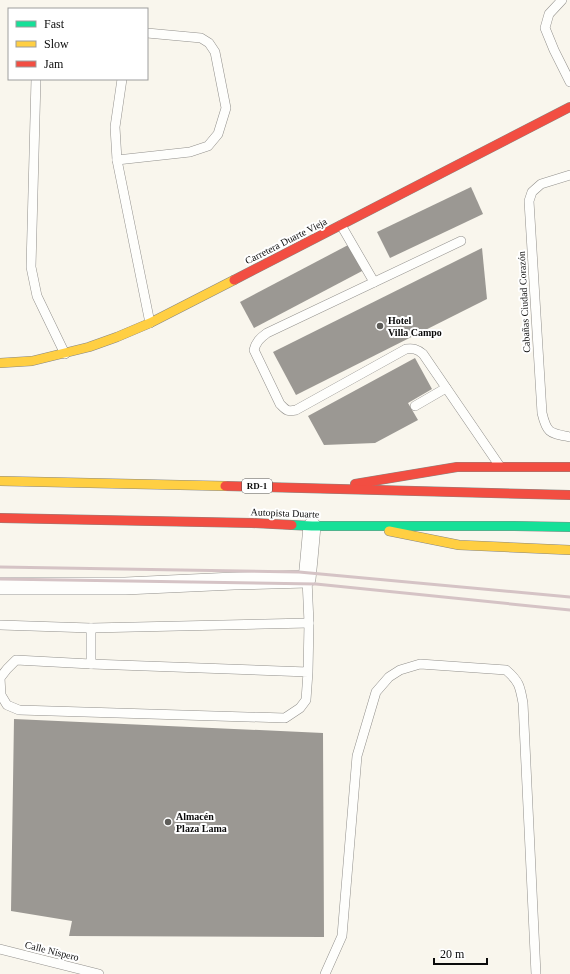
<svg xmlns="http://www.w3.org/2000/svg" width="570" height="974" font-family="Georgia,serif">
<style>
.building{fill:#9b9893}
.lines{fill:none;stroke-linecap:round;stroke-linejoin:round}
.lane-casing{stroke:#92908c;stroke-width:10}
.street-casing{stroke:#92908c;stroke-width:18}
.fast-casing{stroke:#888783;stroke-width:10}
.slow-casing{stroke:#888783;stroke-width:10}
.jam-casing{stroke:#888783;stroke-width:10}
.lane{stroke:#fefefc;stroke-width:9}
.street{stroke:#fefefc;stroke-width:17}
.fast{stroke:#16e098;stroke-width:9}
.slow{stroke:#ffcf43;stroke-width:9}
.jam{stroke:#f24e42;stroke-width:9}
.rail{stroke:#d5c3c5;stroke-width:3}
.poi-dot{fill:#5e5d59;stroke:#fff;stroke-width:1.5}
.labels{text-anchor:middle;dominant-baseline:central;stroke-width:4;stroke-linejoin:round;paint-order:stroke}
.shield{fill:#fff;stroke:#545454;stroke-width:1}
.shield-label{font-size:9px;font-weight:bold;fill:#0a0a0a}
.street-label{font-size:10px;fill:#0a0a0a;stroke:#fff}
.poi-label{font-size:10px;font-weight:bold;fill:#0a0a0a;stroke:#fff;text-anchor:start}
</style>
<rect width="100%" height="100%" fill="#f9f6ed"/>
<g class="building">
<polygon points="471,187 483,214 390,258 377,232"/>
<polygon points="350,244 364,270 254,328 240,302"/>
<polygon points="482,248 487,299 296,395 273,352"/>
<polygon points="415,358 432,389 408,403 418,420 375,443 324,445 308,416"/>
<polygon points="14,719 323,733 324,937 69,936 72,921 11,911"/>
</g>
<g class="lines">
<g class="lane-casing">
<g id="lane">
<polyline points="562,0 549,14 545,28 554,50 570,82"/>
<polyline points="36,79 31,267 37,296 65,354"/>
<polyline points="122,79 115,127 117,160 150,323"/>
<polyline points="117,160 190,152 208,146 218,134 226,108 215,52 209,43 201,38 147,33"/>
<path d="M570,175L541,184L532,192L529,201L542,413C547,434 550,433 570,437"/>
<polyline points="341,225 374,282"/>
<path d="M461,241L267,333C260,338 256,342 254,350L280,404C286,410 287,412 296,410L406,349C413,348 417,349 423,354L499,465"/>
<polyline points="415,406 446,388"/>
<polyline points="307,579 309,623 308,672 306,700 300,708 285,718 19,710 7,705 1,695 0,678 7,669 16,660 91,664 308,672"/>
<polyline points="0,625 91,628 309,623"/>
<polyline points="91,664 91,628"/>
<polyline points="0,949 99,974"/>
<path d="M325,974L342,936L357,756L376,692L389,677L400,670L420,664L506,670C519,681 520,686 523,703L536,974"/>
</g>
</g>
<g class="street-casing">
<polyline id="street" points="0,586 125,586 234,581 307,579 309,559 312,526"/>
</g>
<g class="fast-casing">
<polyline id="fast" points="292,525 312,526 514,526 570,527"/>
</g>
<g class="slow-casing">
<g id="slow">
<polyline points="0,363 32,361 89,347 117,337 150,323 234,280"/>
<polyline points="0,481 225,486"/>
<polyline points="389,531 459,545 570,550"/>
</g>
</g>
<g class="jam-casing">
<g id="jam">
<polyline points="234,280 570,107"/>
<polyline points="355,484 457,467 570,467"/>
<polyline points="225,486 570,495"/>
<polyline points="0,518 252,523 292,525"/>
</g>
</g>
<use href="#lane" class="lane"/>
<use href="#street" class="street"/>
<use href="#fast" class="fast"/>
<use href="#slow" class="slow"/>
<use href="#jam" class="jam"/>
<g class="rail">
<polyline points="0,567 299,572 570,597"/>
<polyline points="0,579 316,584 570,610"/>
</g>
</g>
<g class="poi-dot">
<circle cx="380" cy="326" r="4"/>
<circle cx="168" cy="822" r="4"/>
</g>
<g class="labels">
<rect class="shield" x="242" y="479" width="30" height="14" rx="3"/>
<g class="shield-label">
<text x="257" y="486">RD-1</text>
</g>
<g class="street-label">
<text transform="translate(286 241) rotate(-27)">Carretera Duarte Vieja</text>
<text transform="translate(524 302) rotate(-93)">Cabañas Ciudad Corazón</text>
<text transform="translate(285 513) rotate(2)">Autopista Duarte</text>
<text transform="translate(52 951) rotate(14)">Calle Níspero</text>
</g>
<g class="poi-label">
<text x="388" y="320">Hotel<tspan x="388" dy="12">Villa Campo</tspan></text>
<text x="176" y="816">Almacén<tspan x="176" dy="12">Plaza Lama</tspan></text>
</g>
</g>
<rect x="8" y="8" width="140" height="72" fill="#ffffff" stroke="#9d9d9d"/>
<rect x="16" y="21" width="20" height="6" fill="#16e098" stroke="#9d9d9d"/>
<text x="44" y="28" font-size="12" fill="#0a0a0a">Fast</text>
<rect x="16" y="41" width="20" height="6" fill="#ffcf43" stroke="#9d9d9d"/>
<text x="44" y="48" font-size="12" fill="#0a0a0a">Slow</text>
<rect x="16" y="61" width="20" height="6" fill="#f24e42" stroke="#9d9d9d"/>
<text x="44" y="68" font-size="12" fill="#0a0a0a">Jam</text>
<path d="M434 958v6h53v-6" fill="none" stroke="#0a0a0a" stroke-width="2"/>
<text x="440" y="958" font-size="12" fill="#0a0a0a" stroke="#ffffff" stroke-width="3" paint-order="stroke">20 m</text>
</svg>
